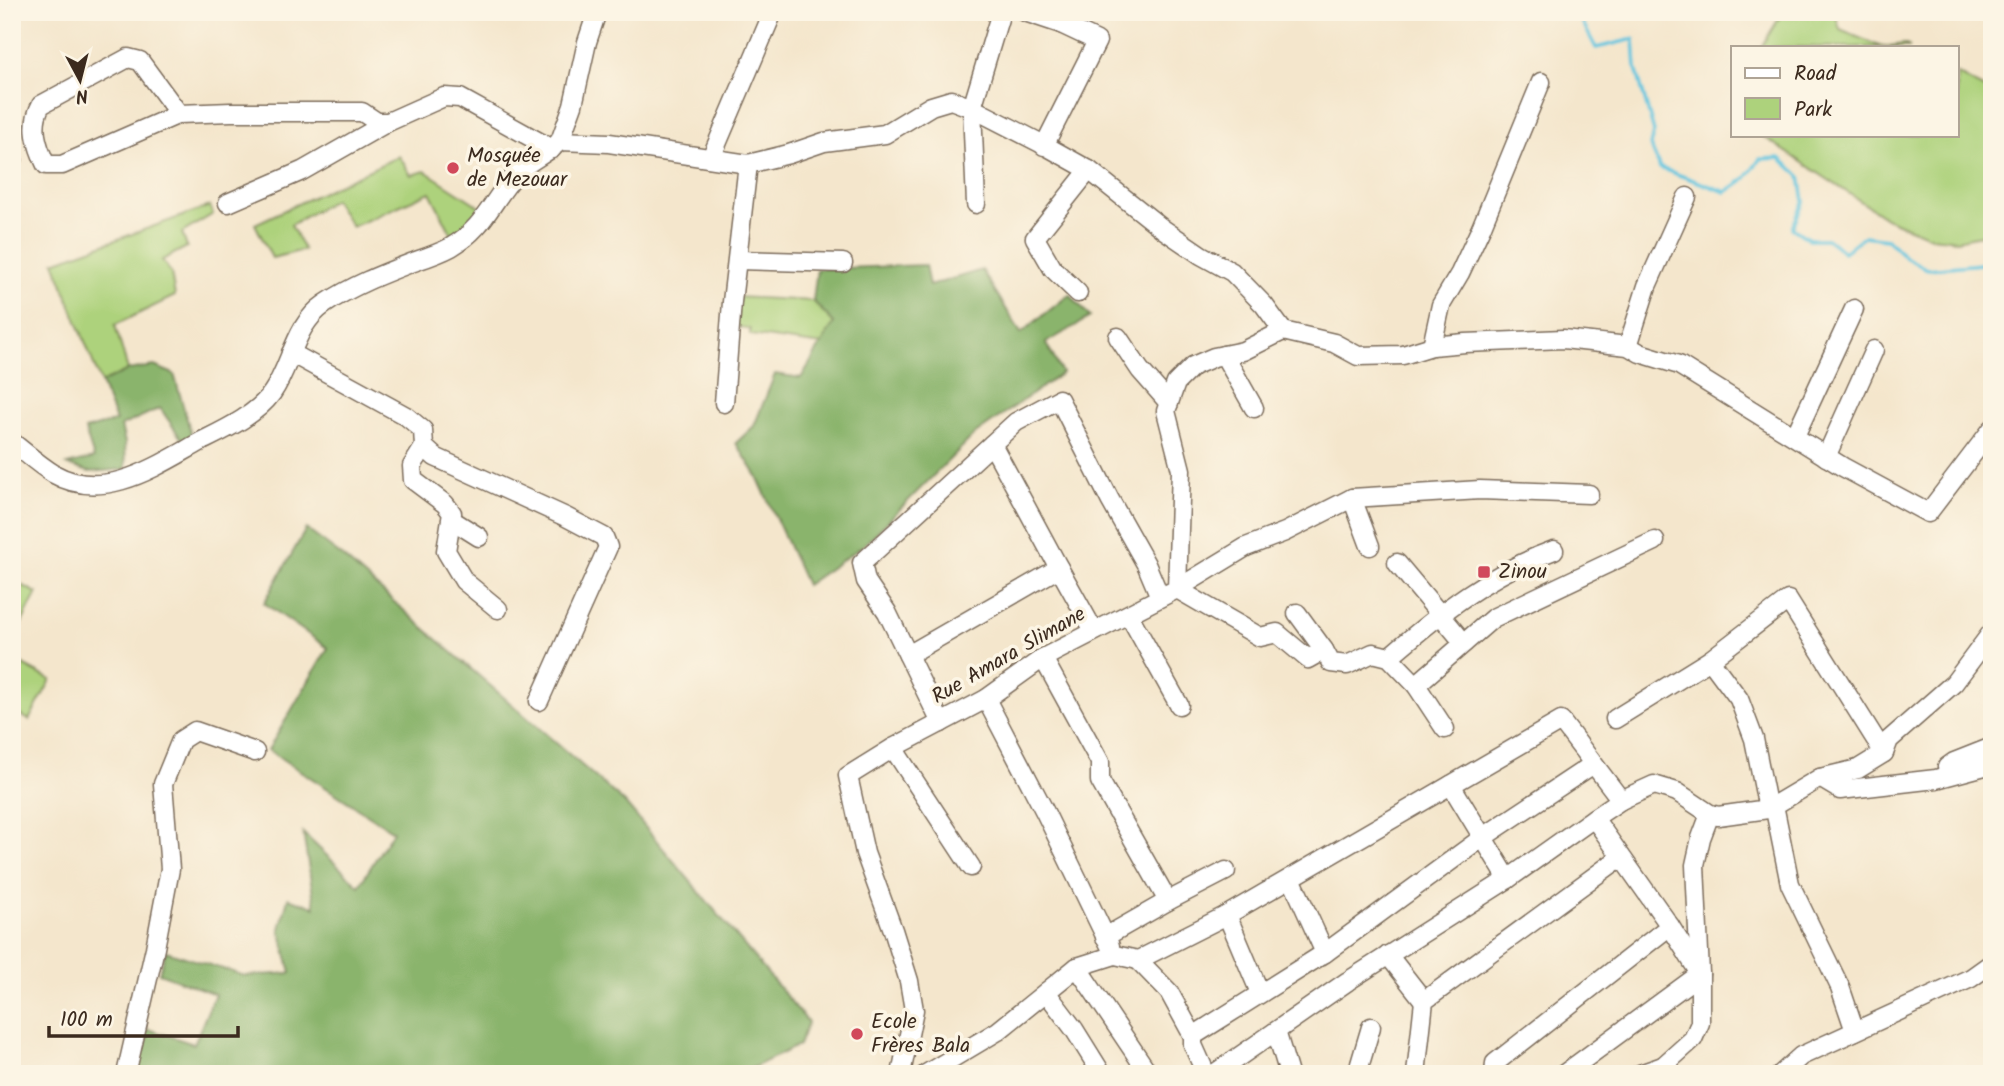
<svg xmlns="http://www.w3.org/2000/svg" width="2004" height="1086" font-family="Kalam,sans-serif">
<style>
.green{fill:#add27c;stroke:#747e4d;stroke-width:2}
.forest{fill:#8ab46c;stroke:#626f45;stroke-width:2}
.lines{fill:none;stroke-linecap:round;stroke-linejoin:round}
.stream{stroke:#61c5df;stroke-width:3.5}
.minor-casing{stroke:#7c6c5b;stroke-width:21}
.minor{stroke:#fff;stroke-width:18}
.poi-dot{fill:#d1495b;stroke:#fcf5e5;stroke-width:2.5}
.labels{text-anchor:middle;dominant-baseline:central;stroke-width:7;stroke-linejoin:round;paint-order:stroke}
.poi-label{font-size:21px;fill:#3b2a1e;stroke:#fcf5e5;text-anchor:start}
.street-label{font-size:21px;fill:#3b2a1e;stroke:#fcf5e5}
</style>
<rect width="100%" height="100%" fill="#fcf5e5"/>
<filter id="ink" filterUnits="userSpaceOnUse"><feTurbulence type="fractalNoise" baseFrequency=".0143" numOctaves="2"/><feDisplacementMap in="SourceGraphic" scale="14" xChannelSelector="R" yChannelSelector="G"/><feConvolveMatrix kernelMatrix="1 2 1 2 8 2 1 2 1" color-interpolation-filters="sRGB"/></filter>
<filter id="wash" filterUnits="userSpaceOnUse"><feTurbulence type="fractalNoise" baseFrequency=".00686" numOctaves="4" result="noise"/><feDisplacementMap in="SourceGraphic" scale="28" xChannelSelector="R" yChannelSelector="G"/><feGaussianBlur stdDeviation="1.57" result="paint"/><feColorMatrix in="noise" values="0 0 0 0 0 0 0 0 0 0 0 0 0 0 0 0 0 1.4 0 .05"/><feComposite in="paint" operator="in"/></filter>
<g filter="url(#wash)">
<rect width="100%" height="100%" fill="#f4e6cc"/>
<g class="green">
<polygon points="1783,12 1835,12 1840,30 1882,47 1904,44 1910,47 1761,47"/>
<polygon points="1957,74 1992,93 1992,229 1985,234 1957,240 1931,237 1886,218 1761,135 1957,135"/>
<polygon points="399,156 411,175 425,171 482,208 470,225 453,237 430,192 352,227 334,200 291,225 304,250 272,258 255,224"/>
<polygon points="210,206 213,214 182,233 187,247 162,260 171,273 175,296 115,325 128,370 101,383 54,262"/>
<polygon points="736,297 813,301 834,323 822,345 750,335 750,329 734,326"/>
<polygon points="12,580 37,593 16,634 12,632"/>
<polygon points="19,663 51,680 29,720 12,711 12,676"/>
</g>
<g class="forest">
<polygon points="925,265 929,286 982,270 1021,333 1070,294 1090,317 1046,343 1062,373 974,435 864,545 806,585 757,476 736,443 754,426 775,374 801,378 834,323 813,301 817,269"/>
<polygon points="154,366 174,374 192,437 183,441 160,408 121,426 125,443 126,469 89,472 67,465 94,458 85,430 116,421 101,383 128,370"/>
<polygon points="306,529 338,553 625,803 808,1022 799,1045 740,1074 132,1074 148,1029 194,1044 215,994 159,973 166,951 245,976 291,973 280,929 288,898 315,907 303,833 359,886 393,831 268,750 328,648 264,603"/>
</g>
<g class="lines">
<polyline class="stream" points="1577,12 1596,48 1634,39 1636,68 1654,132 1650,145 1660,168 1726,192 1746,178 1760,159 1780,158 1800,176 1804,201 1792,228 1809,239 1827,239 1844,252 1864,236 1887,239 1905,257 1927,269 1992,263"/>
</g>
</g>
<g filter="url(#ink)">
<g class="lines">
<g class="minor-casing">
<g id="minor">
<polyline points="1025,12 1061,24 1065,12"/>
<path d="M179,114L140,61L128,58L41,105C30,125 37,146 46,165H62L179,114L231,112H362L377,122H388L444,97L460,98L552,149"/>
<polyline points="560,141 573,105 587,42 597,12"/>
<polyline points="1044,146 1097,41 1061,24"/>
<polyline points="711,158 773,12"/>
<polyline points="12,160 13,160"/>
<polyline points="228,203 302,171 388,122"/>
<polyline points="976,204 972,108 1001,12"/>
<polyline points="738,260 843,263"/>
<polyline points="1078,293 1053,269 1035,238 1089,170"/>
<polyline points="1283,331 1334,343 1358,356 1403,355 1432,346 1465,343 1563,339 1628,346 1640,353 1679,365 1843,467 1928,513 1992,429"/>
<polyline points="1118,337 1140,370 1169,403"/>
<polyline points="1432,346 1441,305 1460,273 1481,228 1541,82"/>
<polyline points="1628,346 1647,286 1687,197"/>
<polyline points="291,353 406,416 423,430 424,447 435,457 566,517 604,537 608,547 539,701"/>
<polyline points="1224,355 1254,408"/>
<polyline points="724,403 732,302 748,164"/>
<polyline points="1795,436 1854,309"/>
<path d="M12,442C26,453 39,465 54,474C105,503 158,465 202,441C226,429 256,415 272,393C292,364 294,325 325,304C353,285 385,273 416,261C428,257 440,253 451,247C486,227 492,199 517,173C529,160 547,154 560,141L609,143L748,164L789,154L824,142L885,134L931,106L951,100L972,108L1046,146L1089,170L1163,229L1201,255L1232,272L1264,305L1283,331"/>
<polyline points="992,444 1059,568"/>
<polyline points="424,447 412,466 413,480 445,504 452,513 446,551 464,581 498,609"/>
<polyline points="1826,457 1874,350"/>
<polyline points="1352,498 1370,546"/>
<polyline points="452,520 479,537"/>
<polyline points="1397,563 1464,643"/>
<polyline points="1297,613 1324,650"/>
<polyline points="1129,615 1179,705"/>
<polyline points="908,655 1059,568 1094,631"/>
<path d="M1389,657C1441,612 1490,573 1554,550"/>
<polyline points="1043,658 1100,762 1100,781 1168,901 1105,937"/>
<polyline points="1710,660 1739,699 1754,739 1768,809"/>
<polyline points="1416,685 1493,618 1655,541"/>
<polyline points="986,699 1045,812 1110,946"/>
<polyline points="1615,719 1710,660 1788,600 1884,753"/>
<polyline points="941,723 887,612 866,581 862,563 1016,422 1059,399 1110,500 1146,564 1160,597"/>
<polyline points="1445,729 1416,685 1389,657 1373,653 1347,665 1331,663 1324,650 1308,659 1277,633 1260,637 1177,589 1246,547 1285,532 1352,498 1480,490 1589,494"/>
<polyline points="893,748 971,867"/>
<polyline points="1947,767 1954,762 1992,747"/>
<polyline points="1820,778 1840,790 1936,779 1992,764"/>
<polyline points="1451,785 1508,879"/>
<polyline points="1774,805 1790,884 1840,987 1855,1031"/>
<polyline points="1594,818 1621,800 1654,785 1677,792 1710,814 1718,816 1768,809 1820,778 1858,769 1884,753 1889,740 1954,683 1992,632"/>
<polyline points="1291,878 1325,953"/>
<polyline points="1168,901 1226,871"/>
<polyline points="1227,915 1260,993"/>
<polyline points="1388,955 1424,1001"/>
<polyline points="1138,960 1169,992 1193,1036 1193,1045 1206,1074"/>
<polyline points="1077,967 1149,1074"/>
<polyline points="1046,992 1074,1029 1102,1074"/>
<polyline points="1276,1031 1289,1074"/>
<polyline points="1193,1036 1325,953 1482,838 1592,765"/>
<polyline points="126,1074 155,948 170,869 163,784 181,740 195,731 255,752"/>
<polyline points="901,1074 914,1010 909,981 893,930 865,853 848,776 893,748 986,699 1043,658 1177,589 1181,470 1166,411 1176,383 1193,366 1214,357 1243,351 1283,331"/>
<polyline points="926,1074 998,1031 1077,967 1115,955 1138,960 1227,915 1561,721 1621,800"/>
<polyline points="1214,1074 1348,981 1508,879 1594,818 1670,926 1700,974 1700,1023 1693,1039 1663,1066 1668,1074"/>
<polyline points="1357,1074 1371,1027"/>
<polyline points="1416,1074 1424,1001 1621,857"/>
<polyline points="1494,1074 1495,1063 1670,926"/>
<polyline points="1564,1074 1700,974 1695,865 1701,838 1710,814"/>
<polyline points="1640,1074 1663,1066"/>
<polyline points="1781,1074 1801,1056 1971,978 1992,963"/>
</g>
</g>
<use href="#minor" class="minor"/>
</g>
</g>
<g class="poi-dot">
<circle cx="453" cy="168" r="7"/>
<rect x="1477" y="565" width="14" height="14" rx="3.5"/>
<circle cx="857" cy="1034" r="7"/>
</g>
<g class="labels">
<g class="poi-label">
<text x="467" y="156">Mosquée<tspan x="467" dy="24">de Mezouar</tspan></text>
<text x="1498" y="572">Zinou</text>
<text x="871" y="1022">Ecole<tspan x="871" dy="24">Frères Bala</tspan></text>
</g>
<g class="street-label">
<text transform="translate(1009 656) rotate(-30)">Rue Amara Slimane</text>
</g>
</g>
<rect width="2004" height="1086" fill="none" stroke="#fcf5e5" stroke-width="42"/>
<rect x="1731" y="46" width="228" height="91" fill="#fcf5e5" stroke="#afa495" stroke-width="2"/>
<rect x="1745" y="68" width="35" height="10" fill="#ffffff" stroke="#afa495" stroke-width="2"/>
<text x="1794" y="80" font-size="21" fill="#3b2a1e">Road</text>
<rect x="1745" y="98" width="35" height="21" fill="#add27c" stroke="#afa495" stroke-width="2"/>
<text x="1794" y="116" font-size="21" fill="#3b2a1e">Park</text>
<g transform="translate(80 80) rotate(173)" stroke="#fcf5e5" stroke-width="5" paint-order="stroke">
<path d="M0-5L12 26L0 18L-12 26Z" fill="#3b2a1e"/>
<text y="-10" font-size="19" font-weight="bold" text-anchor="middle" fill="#3b2a1e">N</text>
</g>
<path d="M49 1026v10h189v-10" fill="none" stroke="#3b2a1e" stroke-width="3.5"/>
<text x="60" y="1026" font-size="21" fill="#3b2a1e" stroke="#fcf5e5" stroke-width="5" paint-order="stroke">100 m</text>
</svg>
